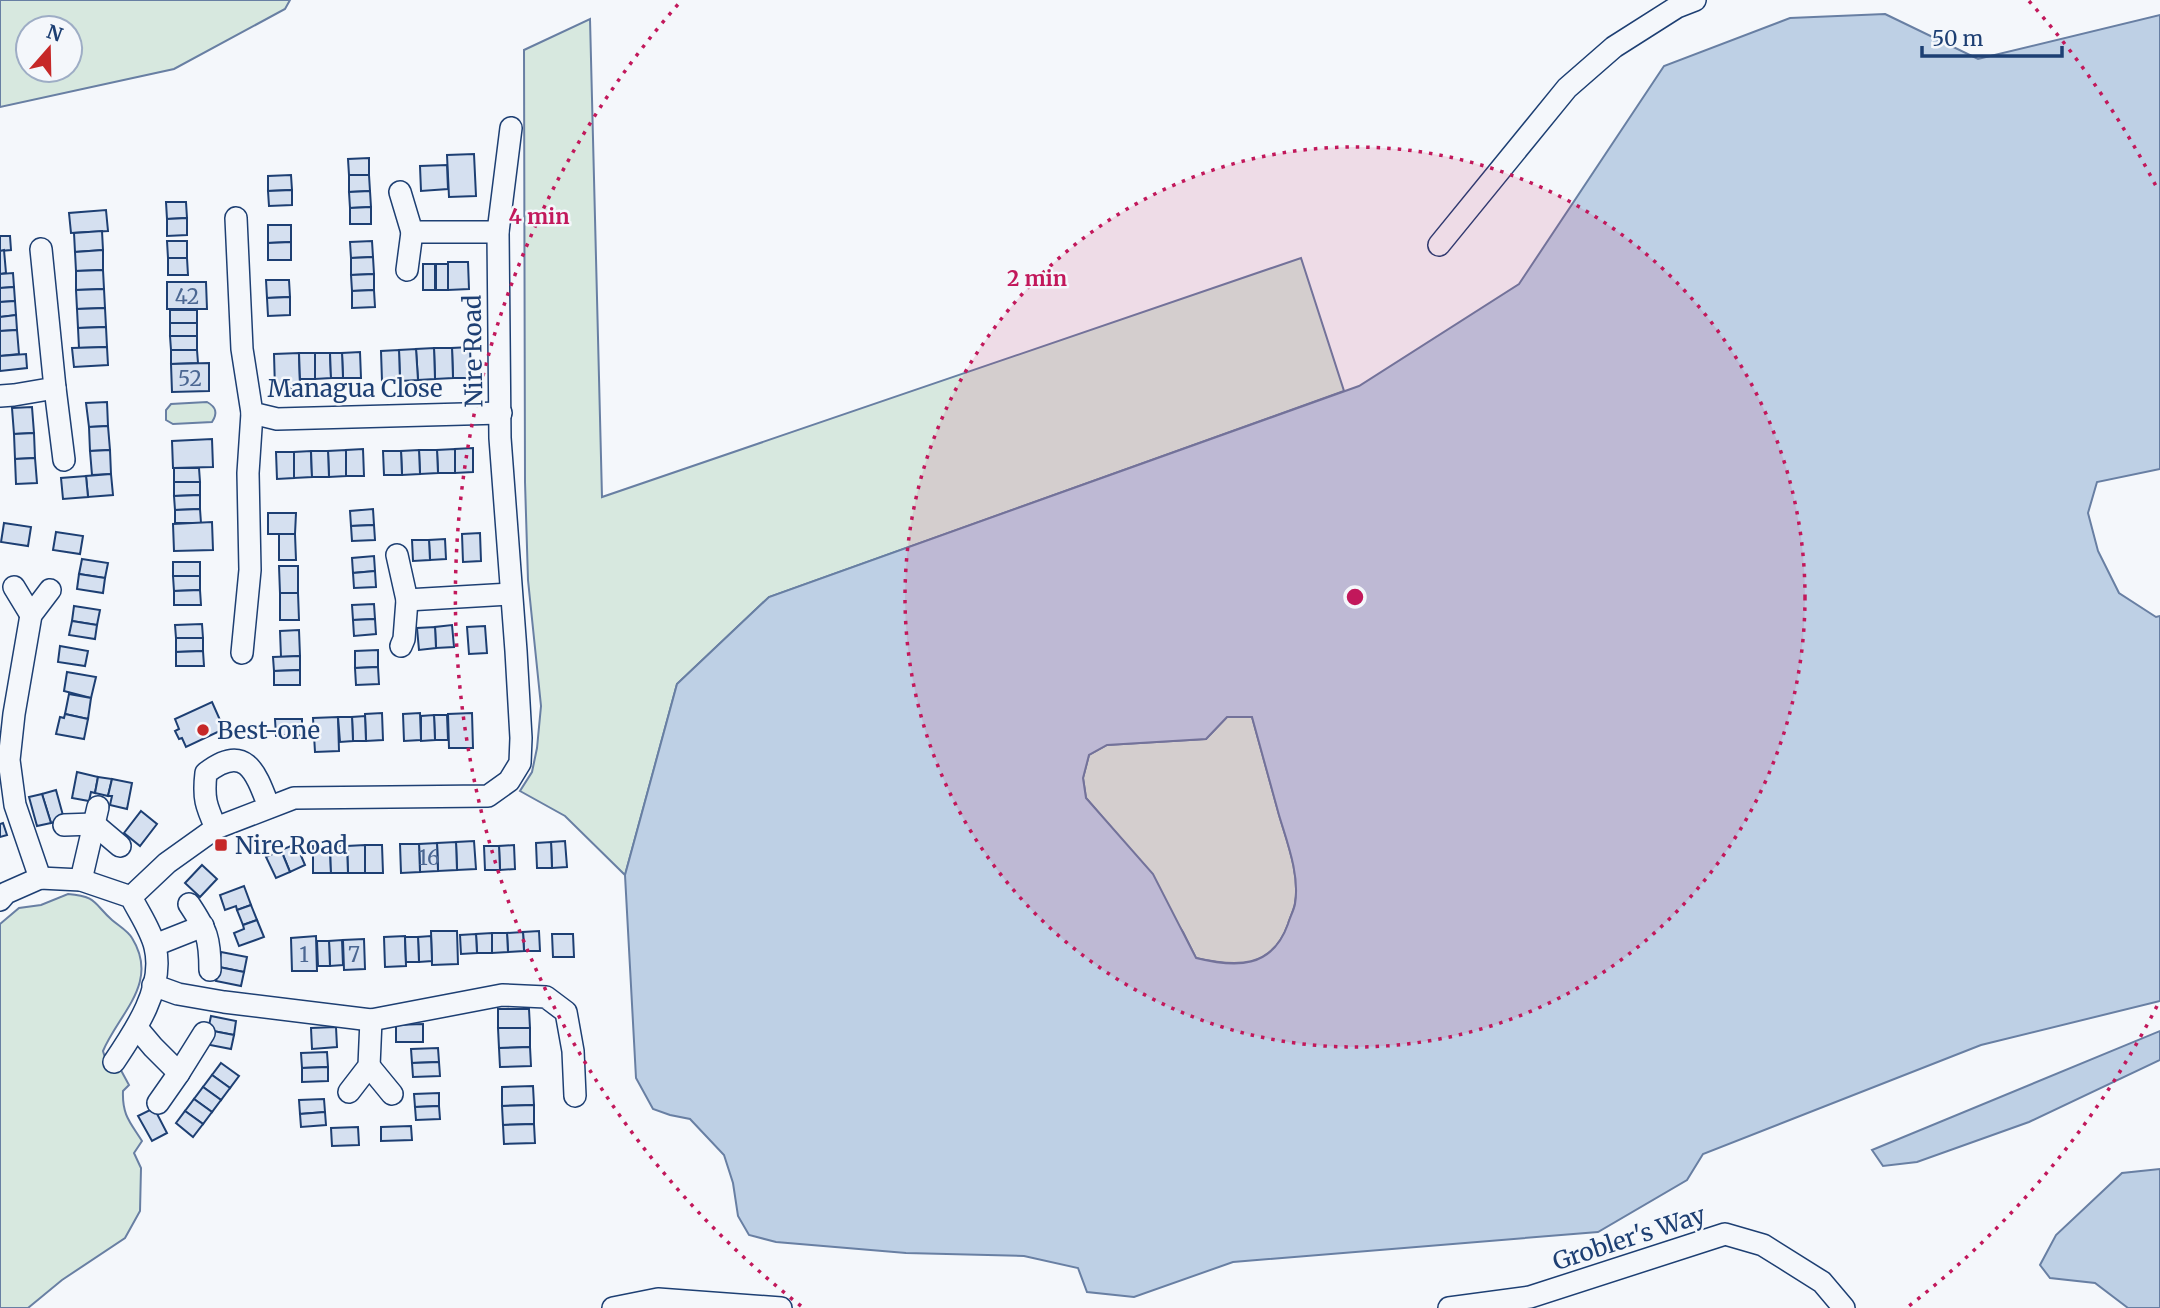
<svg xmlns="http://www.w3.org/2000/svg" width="2160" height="1308" font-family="Merriweather,serif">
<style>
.green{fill:#d7e8df;stroke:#687fa3;stroke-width:2;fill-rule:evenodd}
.water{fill:#bed0e5;stroke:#687fa3;stroke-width:2;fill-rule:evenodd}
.building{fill:#d5e0f0;stroke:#1d3f73;stroke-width:2}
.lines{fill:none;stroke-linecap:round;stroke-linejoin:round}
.minor-casing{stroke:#1d3f73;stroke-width:24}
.minor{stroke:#f4f7fb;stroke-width:21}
.ring{fill:none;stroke:#c2185b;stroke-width:3.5;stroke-dasharray:3.5 7}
.poi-dot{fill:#c62828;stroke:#f4f7fb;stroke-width:2.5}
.labels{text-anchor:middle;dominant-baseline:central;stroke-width:5;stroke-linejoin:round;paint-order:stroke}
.number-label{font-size:21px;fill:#4b6792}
.street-label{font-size:24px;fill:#1d3f73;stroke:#f4f7fb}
.poi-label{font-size:24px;fill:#1d3f73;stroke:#f4f7fb;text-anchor:start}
.centre{fill:#c2185b;stroke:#f4f7fb;stroke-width:3.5}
.ring-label{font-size:21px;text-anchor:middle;font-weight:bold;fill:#c2185b;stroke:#f4f7fb;stroke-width:5;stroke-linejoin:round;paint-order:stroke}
</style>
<rect width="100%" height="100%" fill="#f4f7fb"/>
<g class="green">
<path d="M0,0H290L285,9L174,69L0,107ZM28,28H70V70H28Z"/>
<polygon points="590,19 602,497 1301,258 1344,391 769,597 677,684 625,875 565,816 520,791 532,772 537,748 541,706 528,580 525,482 524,50"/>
<path d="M207,402C216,407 218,413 212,422L173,424L166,420V410L171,404Z"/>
<path d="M1227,717H1252C1261,749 1270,782 1279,815C1287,842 1300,875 1295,903C1294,910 1290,917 1288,924C1272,969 1236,967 1196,958L1183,932L1117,834L1086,798L1083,778L1089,755L1107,745L1206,739Z"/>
<path d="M68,894C97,896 94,904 112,920C119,926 128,931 132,938C160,983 119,1013 103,1051L106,1061L117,1063L129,1085L123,1091C122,1115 130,1122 142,1141L134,1153L141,1168L140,1211L125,1238L62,1280L28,1308H0V924L19,908L41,905Z"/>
</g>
<g class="water">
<path d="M1885,14L1978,59L2160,15V469L2097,482L2088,513L2098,551L2119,593L2156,617L2160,616V1001L1981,1045L1703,1154L1687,1180L1598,1232L1233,1262L1134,1297L1087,1292L1078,1268L1024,1256L906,1253L776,1242L749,1235L738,1216L733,1183L724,1155L690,1119L670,1115L653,1109L636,1078L625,875L677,684L769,597L1359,386L1519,284L1664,66L1790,18ZM1227,717H1252C1261,750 1270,782 1279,815C1287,842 1300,875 1295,904C1294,910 1290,917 1288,924C1272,969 1236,968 1196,958L1153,874L1086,798L1083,778L1089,755L1107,745L1206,739Z"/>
<polygon points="2160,1031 2160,1060 2029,1122 1917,1162 1883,1166 1872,1150"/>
<polygon points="2160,1169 2160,1308 2128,1308 2095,1283 2050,1278 2040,1265 2056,1235 2122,1173"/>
</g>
<g class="building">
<polygon points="474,154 476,196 449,197 447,155"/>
<polygon points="369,158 369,175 349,175 348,159"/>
<polygon points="447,165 448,189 421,191 420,166"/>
<polygon points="291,175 292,190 268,191 268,176"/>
<polygon points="349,175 369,175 370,191 349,192"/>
<polygon points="292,190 292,205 269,206 268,191"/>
<polygon points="370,191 371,207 350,208 349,192"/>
<polygon points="166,202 186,202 187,218 167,219"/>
<polygon points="371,207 371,224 350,224 350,208"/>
<polygon points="106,210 108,231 71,233 69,213"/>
<polygon points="187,218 187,235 167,236 167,219"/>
<polygon points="268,225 291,225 291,242 268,243"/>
<polygon points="102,231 103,250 75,252 74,233"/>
<polygon points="0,236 10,236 11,250 0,251"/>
<polygon points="167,241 187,241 187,258 168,258"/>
<polygon points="372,241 373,257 351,258 350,242"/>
<polygon points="291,242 291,260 268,260 268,243"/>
<polygon points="4,250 6,273 0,274 0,251"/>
<polygon points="103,250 103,270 76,271 75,252"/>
<polygon points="373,257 374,274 351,275 351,258"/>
<polygon points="168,258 187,258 188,275 168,275"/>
<polygon points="448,262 468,262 469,289 448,290"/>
<rect x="423" y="264" width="12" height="26"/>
<rect x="436" y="264" width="12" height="26"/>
<polygon points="103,270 104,289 76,290 76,271"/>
<polygon points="13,273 14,287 0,288 0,274"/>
<polygon points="374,274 374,290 352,291 351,275"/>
<polygon points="266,280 289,280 290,297 267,298"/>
<polygon points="167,282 206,282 207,309 167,309"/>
<polygon points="14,287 15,301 0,302 0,288"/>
<polygon points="104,289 105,308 77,309 76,290"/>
<polygon points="374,290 375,307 352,308 352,291"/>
<polygon points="290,297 290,315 268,316 267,298"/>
<polygon points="15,301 16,315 0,317 0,302"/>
<polygon points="105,308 106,327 78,328 77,309"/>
<rect x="170" y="310" width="27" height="13"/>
<polygon points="16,315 17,330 0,331 0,317"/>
<rect x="170" y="323" width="27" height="13"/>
<polygon points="106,327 107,347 79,348 78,328"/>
<polygon points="17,330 19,354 0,356 0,331"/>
<polygon points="170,336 197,336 197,350 171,350"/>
<polygon points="107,347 108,365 74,367 72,348"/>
<polygon points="470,347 471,378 453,378 452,348"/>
<polygon points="434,348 452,348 453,378 435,379"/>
<polygon points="434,348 435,379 418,380 416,349"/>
<polygon points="416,349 418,380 400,381 399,350"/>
<polygon points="171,350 197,350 198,363 171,364"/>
<polygon points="399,350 400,381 382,381 381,351"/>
<polygon points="360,352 361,378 343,378 342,353"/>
<polygon points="299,353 300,388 275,389 274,354"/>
<polygon points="299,353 315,353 315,379 300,379"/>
<polygon points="315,353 330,353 331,378 315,379"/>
<polygon points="330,353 342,353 343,378 331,378"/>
<polygon points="26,354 27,368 0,371 0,356"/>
<polygon points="209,363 209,391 172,392 171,364"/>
<polygon points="107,402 108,426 89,427 86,403"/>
<polygon points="32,407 34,433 14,434 12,408"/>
<polygon points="108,426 110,450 90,451 89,427"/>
<polygon points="34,433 35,458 15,459 14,434"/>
<polygon points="212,439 213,467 173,468 172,441"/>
<polygon points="473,448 473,472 455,473 455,449"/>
<polygon points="363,449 364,476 346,476 346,450"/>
<polygon points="455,449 455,473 438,473 437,450"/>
<polygon points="110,450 111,474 92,475 90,451"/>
<polygon points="346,450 346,476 329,477 328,451"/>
<polygon points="419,450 437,450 438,473 420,474"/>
<polygon points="419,450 420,474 402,475 401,451"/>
<polygon points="311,451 312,477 294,478 294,452"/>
<polygon points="311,451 328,451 329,477 312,477"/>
<polygon points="383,451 401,451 402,475 384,475"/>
<polygon points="276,452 294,452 294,478 277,479"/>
<polygon points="35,458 37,483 16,484 15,459"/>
<polygon points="174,468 199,468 200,482 174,482"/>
<polygon points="111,474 113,495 88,497 86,476"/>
<polygon points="86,476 88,497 63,499 61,478"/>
<polygon points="174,482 200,482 200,495 174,496"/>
<polygon points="200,495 200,509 175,510 174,496"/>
<polygon points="200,509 201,523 175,523 175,510"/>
<polygon points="373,509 374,525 351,526 350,511"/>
<polygon points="268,513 296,513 295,534 268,534"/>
<polygon points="212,522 213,550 174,551 173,524"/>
<polygon points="4,523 31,527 28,546 1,542"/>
<polygon points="374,525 375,540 352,541 351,526"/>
<polygon points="56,532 83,536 80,554 53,550"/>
<polygon points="480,533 481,561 463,562 462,534"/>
<polygon points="279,534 295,534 296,560 279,560"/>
<polygon points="445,539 446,559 430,560 429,540"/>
<polygon points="412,540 429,540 430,560 413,561"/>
<polygon points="374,556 375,571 353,573 352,558"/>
<polygon points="82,559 108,563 105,578 79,574"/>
<rect x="173" y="562" width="27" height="14"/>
<polygon points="279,566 298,566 298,593 280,593"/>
<polygon points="375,571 376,587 354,588 353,573"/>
<polygon points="79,574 105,578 103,593 77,589"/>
<polygon points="173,576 200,576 200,590 174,591"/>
<polygon points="200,590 201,605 174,605 174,591"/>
<polygon points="280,593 298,593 299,620 280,620"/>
<polygon points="374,604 375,619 353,620 352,605"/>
<polygon points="74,606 100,610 97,625 72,621"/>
<polygon points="375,619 376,634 354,636 353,620"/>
<polygon points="72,621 97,625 95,639 69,635"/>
<polygon points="202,624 203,638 176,638 175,625"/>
<polygon points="452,625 454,647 436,648 435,627"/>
<polygon points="485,626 487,653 469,654 467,627"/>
<polygon points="435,627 436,648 419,650 417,628"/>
<polygon points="299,630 300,656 281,657 280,631"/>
<polygon points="176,638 203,638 203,651 176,652"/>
<polygon points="60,646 88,651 85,666 58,662"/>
<polygon points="378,650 378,667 355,668 355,651"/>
<polygon points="203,651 204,666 176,666 176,652"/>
<polygon points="300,656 300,670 274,671 273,657"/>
<polygon points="378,667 379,684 356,685 355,668"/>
<polygon points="300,670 300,685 274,685 274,671"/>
<polygon points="67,672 96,677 91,698 64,691"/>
<polygon points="69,694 91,698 88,719 65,714"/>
<polygon points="212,702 224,729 186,747 182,738 179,739 175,731 179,729 175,719"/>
<polygon points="382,713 383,740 366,741 365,714"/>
<polygon points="420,713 421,740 404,741 403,714"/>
<polygon points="472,713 473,748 449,748 448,714"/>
<polygon points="65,714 88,719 84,739 56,734 60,717 64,718"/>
<polygon points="434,715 447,715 448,740 435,740"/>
<polygon points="434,715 435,740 421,741 421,716"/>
<polygon points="365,716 366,741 353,741 352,717"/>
<polygon points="338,717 339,751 315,752 313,718"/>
<polygon points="338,717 352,717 353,741 340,742"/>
<polygon points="275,719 302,719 302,735 276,736"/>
<polygon points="77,772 98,777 95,793 91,792 89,801 72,798"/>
<polygon points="98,777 112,779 108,796 95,793"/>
<polygon points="112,779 132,783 127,809 110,805 112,796 108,796"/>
<polygon points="56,790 64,819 51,823 42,794"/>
<polygon points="42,794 51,823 37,826 29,797"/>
<polygon points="141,811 157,824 140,846 124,833"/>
<polygon points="3,823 7,835 0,837 0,824"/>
<polygon points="474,841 476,869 457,870 456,842"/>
<polygon points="565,841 567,867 552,868 551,842"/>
<polygon points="456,842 457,870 438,871 437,843"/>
<polygon points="551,842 552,868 537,868 536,843"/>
<polygon points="437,843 438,871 420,872 419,844"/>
<polygon points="296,844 305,865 290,872 281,850"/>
<polygon points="400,844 419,844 420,872 401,873"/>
<polygon points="365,845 382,845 383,873 365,873"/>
<polygon points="365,845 365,873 348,873 347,846"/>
<polygon points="514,845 515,869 500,870 499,846"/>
<polygon points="313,846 330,846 331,873 313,873"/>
<polygon points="330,846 347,846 348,873 331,873"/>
<polygon points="484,846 499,846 500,870 485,870"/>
<polygon points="281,850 290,872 276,878 266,857"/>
<polygon points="202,865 217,879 200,897 185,883"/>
<polygon points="244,886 251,905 237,910 236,906 225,910 220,895"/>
<polygon points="251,905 257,920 243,925 237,910"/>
<polygon points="257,920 264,937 239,946 234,933 244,929 243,925"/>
<polygon points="431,931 457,931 458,964 432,965"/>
<polygon points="539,931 540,951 524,951 523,932"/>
<polygon points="523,932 524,951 508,952 507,933"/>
<polygon points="492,933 507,933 508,952 492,953"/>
<polygon points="492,933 492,953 477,953 476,934"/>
<polygon points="476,934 477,953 461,954 460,935"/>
<polygon points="552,934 573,934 574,957 553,957"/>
<polygon points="316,936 317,971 292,971 291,938"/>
<polygon points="405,936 406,966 385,967 384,937"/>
<polygon points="431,936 432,961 419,962 418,937"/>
<polygon points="405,937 418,937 419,962 406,962"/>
<polygon points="364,939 365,969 344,970 343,940"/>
<polygon points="342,940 343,965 330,966 329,941"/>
<polygon points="317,941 329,941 330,966 318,966"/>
<polygon points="221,952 247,957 244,972 219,967"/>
<polygon points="219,967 244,972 241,986 216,981"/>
<polygon points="498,1009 529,1009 530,1028 498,1028"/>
<polygon points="211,1016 236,1021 234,1035 208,1030"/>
<polygon points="423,1024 423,1042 396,1042 396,1025"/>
<polygon points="336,1027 337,1047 312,1049 311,1028"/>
<polygon points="498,1028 530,1028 530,1047 499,1048"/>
<polygon points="208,1030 234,1035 231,1049 205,1044"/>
<polygon points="530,1047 531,1066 500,1067 499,1048"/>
<polygon points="438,1048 439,1062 412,1063 411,1049"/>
<polygon points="327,1052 328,1067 302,1068 301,1053"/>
<polygon points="439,1062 440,1076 413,1077 412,1063"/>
<polygon points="221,1063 239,1076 230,1088 212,1075"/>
<polygon points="328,1067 328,1081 302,1082 302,1068"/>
<polygon points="212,1075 230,1088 221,1100 203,1087"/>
<polygon points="533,1086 534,1105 502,1106 502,1087"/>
<polygon points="203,1087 221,1100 212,1112 194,1099"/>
<polygon points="439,1093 439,1106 415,1107 414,1094"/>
<polygon points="194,1099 212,1112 203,1124 185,1111"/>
<polygon points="324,1099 325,1112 300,1114 299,1100"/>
<polygon points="534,1105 534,1124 503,1125 502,1106"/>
<polygon points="439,1106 440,1119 416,1120 415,1107"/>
<polygon points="154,1108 167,1133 152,1141 138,1116"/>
<polygon points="185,1111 203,1124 193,1137 176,1123"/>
<polygon points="325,1112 326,1125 301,1127 300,1114"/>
<polygon points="534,1124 535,1143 504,1144 503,1125"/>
<polygon points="411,1126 412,1140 381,1141 381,1127"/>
<polygon points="358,1127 359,1145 332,1146 331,1128"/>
</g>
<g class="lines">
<g class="minor-casing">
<g id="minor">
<polyline points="400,192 412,232 498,232"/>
<polyline points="236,218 242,349 252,413 277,419 501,413"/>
<polyline points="1439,245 1567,88 1614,47 1677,7 1695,0"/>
<polyline points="407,270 412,232"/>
<polyline points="55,388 64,460"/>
<polyline points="0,396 14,395 55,388 41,249"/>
<polyline points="397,555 407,600 511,594"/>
<polyline points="14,587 31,615"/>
<polyline points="401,646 404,639 407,600"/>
<polyline points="242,653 250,570 248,473 252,413"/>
<polyline points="64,825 94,824 120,846"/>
<path d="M216,828C206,806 203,798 206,773C246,742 256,773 269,807"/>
<polyline points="40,878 15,805 9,760 14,714 31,615 50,590"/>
<polyline points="81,880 98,807"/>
<polyline points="131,897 167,863 216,828 294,798 488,796 509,781 520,763 521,738 516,651 500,438 498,232 511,128"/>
<path d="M0,900L6,893L40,878L81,880L131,897C139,913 151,930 155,947C165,987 135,1031 114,1062"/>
<path d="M189,904C207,931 210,938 210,970"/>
<polyline points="155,945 203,926"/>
<polyline points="153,985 178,994 224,1002 371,1020 502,995 546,997 566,1012 573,1051 575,1096"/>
<polyline points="137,1028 153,1047 179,1073 204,1033"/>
<polyline points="369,1066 392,1094"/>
<polyline points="349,1092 369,1066 371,1020"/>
<polyline points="158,1103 179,1073"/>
<polyline points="613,1308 658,1299 781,1308"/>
<polyline points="1449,1308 1530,1297 1725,1234 1763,1245 1822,1282 1844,1308"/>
</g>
</g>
<use href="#minor" class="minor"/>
</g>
<circle cx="1355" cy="597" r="450" fill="#c2185b" fill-opacity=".12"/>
<g class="ring">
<circle cx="1355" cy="597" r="450"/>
<path d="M2157 1006A900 900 0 0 1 1909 1306M801 1306A900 900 0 0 1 681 1M2029 1A900 900 0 0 1 2157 188"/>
</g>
<g class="poi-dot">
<circle cx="203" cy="730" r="7"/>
<rect x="214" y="838" width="14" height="14" rx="3.5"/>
</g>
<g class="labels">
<g class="number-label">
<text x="187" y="296">42</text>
<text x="190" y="378">52</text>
<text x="429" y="857">16</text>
<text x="304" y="954">1</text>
<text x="354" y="954">7</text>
</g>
<g class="street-label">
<text transform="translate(473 351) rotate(-91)">Nire Road</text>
<text x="355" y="388">Managua Close</text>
<text transform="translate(1629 1238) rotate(-18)">Grobler's Way</text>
</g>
<g class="poi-label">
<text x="217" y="730">Best-one</text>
<text x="235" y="845">Nire Road</text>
</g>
</g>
<circle cx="1355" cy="597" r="10" class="centre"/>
<g class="ring-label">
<text x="539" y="224">4 min</text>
<text x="1037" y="286">2 min</text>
</g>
<g transform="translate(49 49) rotate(20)"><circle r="33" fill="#f4f7fb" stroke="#9eadc5" stroke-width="2"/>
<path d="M0-5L12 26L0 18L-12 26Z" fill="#c62828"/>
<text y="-10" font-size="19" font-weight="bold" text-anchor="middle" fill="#1d3f73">N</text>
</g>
<path d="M1922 46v10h140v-10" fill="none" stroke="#1d3f73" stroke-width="3.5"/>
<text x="1932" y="46" font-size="21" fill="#1d3f73" stroke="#f4f7fb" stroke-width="5" paint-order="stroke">50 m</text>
</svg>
